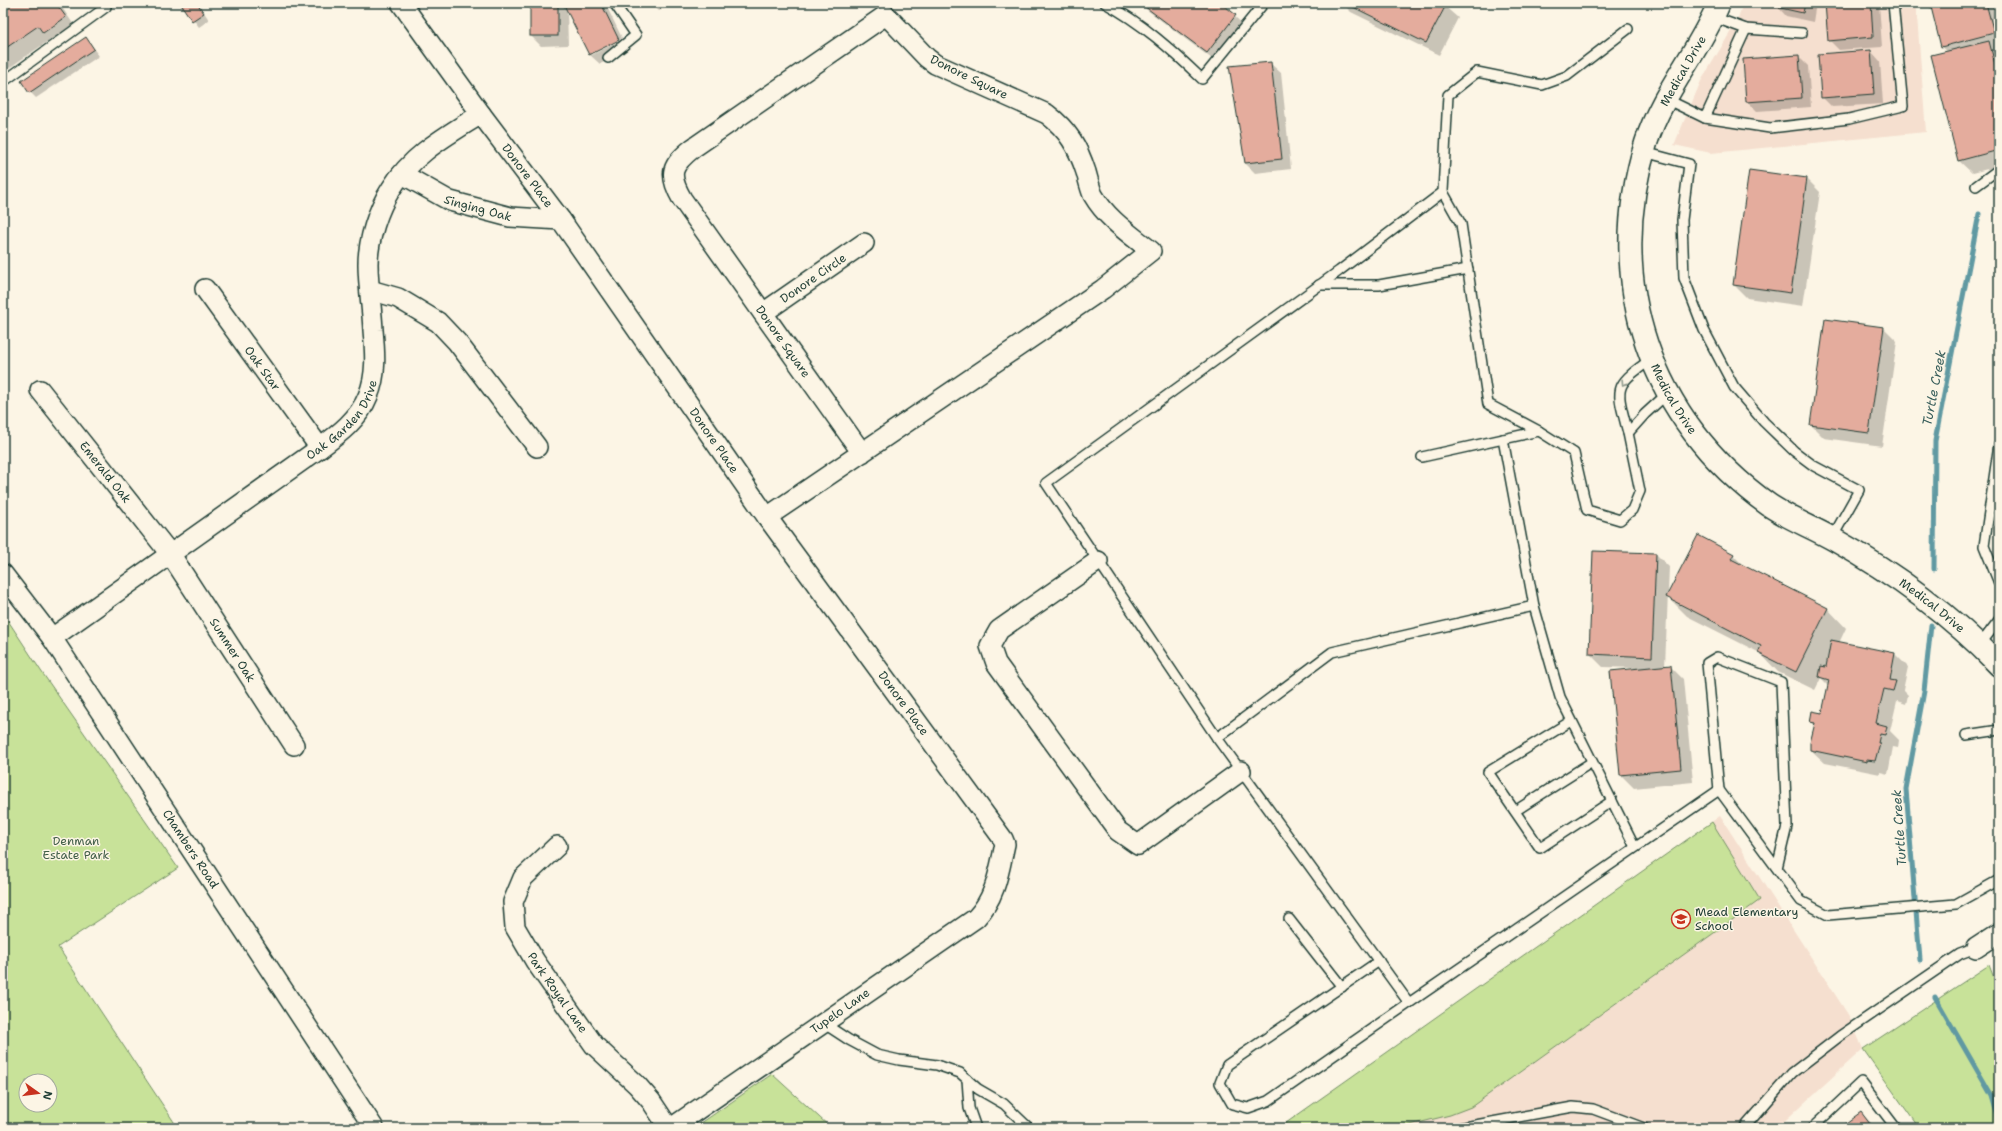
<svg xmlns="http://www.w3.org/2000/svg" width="2002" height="1131" font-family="'Shantell Sans',sans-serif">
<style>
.built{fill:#f5dfcf}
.green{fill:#c8e299;stroke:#749066;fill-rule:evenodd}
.shadow{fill:#0003}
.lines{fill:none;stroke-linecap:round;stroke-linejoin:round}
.stream{stroke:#6099a2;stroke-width:5}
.building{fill:#e4ac9d;stroke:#1f3d34}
.lane-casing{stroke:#1f3d34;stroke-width:12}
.street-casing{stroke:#1f3d34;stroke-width:22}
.secondary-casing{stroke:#1f3d34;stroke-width:25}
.lane{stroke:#fcf5e5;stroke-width:9}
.street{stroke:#fcf5e5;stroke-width:19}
.secondary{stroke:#fcf5e5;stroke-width:22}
.oneway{stroke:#8e998c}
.labels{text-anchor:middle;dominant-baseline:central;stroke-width:3;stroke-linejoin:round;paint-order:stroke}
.street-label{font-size:12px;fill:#1f3d34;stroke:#fcf5e5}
.park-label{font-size:12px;fill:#415e48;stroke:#fcf5e5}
.poi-label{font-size:12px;fill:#1f3d34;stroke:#fcf5e5;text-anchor:start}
.water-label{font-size:13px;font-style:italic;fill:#355c59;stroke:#fcf5e5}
</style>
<rect width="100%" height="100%" fill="#fcf5e5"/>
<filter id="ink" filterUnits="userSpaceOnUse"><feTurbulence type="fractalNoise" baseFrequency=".025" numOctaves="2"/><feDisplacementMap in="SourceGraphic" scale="8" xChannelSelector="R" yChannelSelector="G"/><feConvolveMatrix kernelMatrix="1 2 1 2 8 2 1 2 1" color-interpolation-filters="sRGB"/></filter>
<g filter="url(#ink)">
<g class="built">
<polygon points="1743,3 1916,3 1926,132 1711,153 1674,145 1701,81 1737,21"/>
<polygon points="1720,816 1849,1016 1863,1049 1777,1128 1279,1128"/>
</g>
<g class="green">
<path d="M3,613L41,671L178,868L58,947L178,1128H3ZM26,1081H50V1105H26Z"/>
<polygon points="1712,822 1760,900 1471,1107 1450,1115 1398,1128 1279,1128"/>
<polygon points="1989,965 1999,991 1999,1128 1919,1128 1863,1049"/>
<polygon points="772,1074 831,1128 694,1128"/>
</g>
<g class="shadow">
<polygon points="3,3 59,3 78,31 57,45 51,39 3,72"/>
<polygon points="181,3 198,3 209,20 199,27"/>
<polygon points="531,3 605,3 622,38 592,53 592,55 623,39 628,50 600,64 590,55 567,9 568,45 541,46 531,36"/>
<polygon points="651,3 670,3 659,11"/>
<polygon points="1138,3 1220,3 1248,29 1220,65"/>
<polygon points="1342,3 1441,3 1458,18 1439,55 1351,12"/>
<polygon points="1777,3 1816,3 1813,22 1786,16 1777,6"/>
<polygon points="1826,3 1879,3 1882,47 1839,50 1829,40"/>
<polygon points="1931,3 1995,3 1999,18 1999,48 1996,49 1999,52 1999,166 1972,173 1958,160 1948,52 1941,46"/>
<polygon points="86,39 99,56 36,98 30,92"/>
<polygon points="1871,51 1880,61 1883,104 1832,107 1822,97"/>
<polygon points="1798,56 1808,66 1811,107 1757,111 1747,101"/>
<polygon points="1271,64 1281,73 1291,169 1255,173 1245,163"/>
<polygon points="1807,179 1820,192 1803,306 1747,298 1734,285"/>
<polygon points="1826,320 1884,328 1897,341 1882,446 1824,438 1811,425"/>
<polygon points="1656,554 1669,567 1665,667 1670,666 1683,679 1693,782 1634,788 1621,775 1635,668 1603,667 1590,654"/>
<polygon points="1733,555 1745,567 1827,608 1846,628 1839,643 1895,654 1908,667 1903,690 1908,695 1906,704 1897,701 1890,731 1899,740 1898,748 1893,747 1888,774 1880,772 1880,774 1825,763 1811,750 1816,726 1811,722 1823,714 1829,686 1821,678 1815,690 1778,672 1760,653 1687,616 1668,597"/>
<polygon points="1861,1113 1876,1128 1841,1128"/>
</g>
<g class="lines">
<g class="stream">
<polyline points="1934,569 1935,441 1979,214"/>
<polyline points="1920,960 1906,789 1924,691 1931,625"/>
<polyline points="1935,997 1992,1096 1999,1120"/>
</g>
</g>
<g class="building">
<polygon points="3,3 56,3 66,17 43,33 38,26 3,50"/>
<polygon points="180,3 197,3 204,13 192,21"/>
<rect x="530" y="3" width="28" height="33"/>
<polygon points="563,3 601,3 619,40 589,55"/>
<polygon points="1140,3 1221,3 1236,15 1207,53"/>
<polygon points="1345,3 1443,3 1446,5 1426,43"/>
<polygon points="1776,3 1805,3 1803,13 1776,7"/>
<polygon points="1825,3 1871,3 1873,37 1828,41"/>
<polygon points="1930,3 1986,3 1994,33 1941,47"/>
<polygon points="86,37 94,49 29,93 21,81"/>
<polygon points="1989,41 1999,80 1999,150 1958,161 1931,55"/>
<polygon points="1871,50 1874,94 1821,98 1818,54"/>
<polygon points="1799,55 1802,98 1746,102 1743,59"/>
<polygon points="1271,62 1282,159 1245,163 1229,66"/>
<polygon points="1749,170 1807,178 1791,293 1733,285"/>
<polygon points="1825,319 1884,327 1869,433 1810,425"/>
<polygon points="1698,535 1734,554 1731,559 1828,608 1796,672 1758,653 1761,646 1666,597"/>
<polygon points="1593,551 1656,553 1652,657 1589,654"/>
<polygon points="1831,640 1895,653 1890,680 1896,681 1893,691 1884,689 1876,723 1887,726 1885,735 1880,734 1878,743 1880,743 1875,761 1867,760 1867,762 1810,750 1810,743 1815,723 1810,722 1812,711 1822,713 1829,680 1819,677 1821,666 1826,667"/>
<polygon points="1671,665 1681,769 1620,775 1610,671"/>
<polygon points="1861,1112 1873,1128 1839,1128"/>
</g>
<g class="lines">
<g class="lane-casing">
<g id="lane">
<path d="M1105,3C1142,23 1172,50 1202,79L1264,3"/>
<polyline points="1713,17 1746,29 1802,33"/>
<polyline points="1628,29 1567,76 1542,85 1477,72 1448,95 1443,192 1339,271 1046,483 1217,738 1409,1003 1719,790 1801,901 1828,915 1956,904 1999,880"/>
<polyline points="608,58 636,35 614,3"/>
<polyline points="3,82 106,7 103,3"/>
<polyline points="1666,99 1705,118 1770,128 1849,119 1903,106 1893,3"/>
<polyline points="1705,118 1746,29"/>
<polyline points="1644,152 1689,164 1682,220 1684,278 1704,330 1734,387 1764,422 1794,451 1814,466 1859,490 1832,538"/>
<polyline points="1976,186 1999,169"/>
<polyline points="1443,192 1461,224 1488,404 1539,431 1574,453 1587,510 1620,520 1632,510 1640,491 1628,433"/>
<polyline points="1319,285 1379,285 1468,269"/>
<path d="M1653,358C1612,387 1616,386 1628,433L1645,414L1668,393"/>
<polyline points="1503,439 1534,606"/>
<polyline points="1999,444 1984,546 1999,583"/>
<polyline points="1422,457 1539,431"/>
<polyline points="1979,646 1999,620"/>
<polyline points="1571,721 1488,772 1540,848 1612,801"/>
<polyline points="1966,735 1999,730"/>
<polyline points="1217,738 1332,652 1534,606 1560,697 1635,847"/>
<polyline points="1719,790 1707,663 1717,657 1781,682 1787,826 1777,868"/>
<polyline points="1515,811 1592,762"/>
<polyline points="1289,919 1342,987"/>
<polyline points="1379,961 1227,1065 1220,1083 1232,1104 1248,1108 1268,1101 1409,1003"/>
<polyline points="823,1023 849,1040 877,1055 899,1060 937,1065 960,1073 978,1089 1004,1104 1029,1128"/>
<polyline points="967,1079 969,1108 976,1128"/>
<polyline points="1459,1128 1573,1107 1593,1109 1644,1128"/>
<polyline points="1744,1128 1792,1073 1840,1036 1960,954 1976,948"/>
<polyline points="1812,1128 1861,1082 1896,1128"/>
</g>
</g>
<g class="street-casing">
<g id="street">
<path id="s1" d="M401,3L481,114L561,220L767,517L1003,839L1005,844C999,871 996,897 976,918L671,1128"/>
<path id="s2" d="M402,174L450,201L510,217L561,220"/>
<path id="s3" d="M205,289L320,448"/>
<polyline points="370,290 398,298 438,322 457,342 537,447"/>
<path id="s4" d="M763,313L864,243"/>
<path id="s5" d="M40,390L171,555L294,745"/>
<path id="s6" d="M767,517L1103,289L1151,251C1130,234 1107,219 1093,195C1090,188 1088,179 1086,172C1078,147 1068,130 1047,114L935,64L927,58L886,15L693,148C672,165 667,173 682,199L862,453"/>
<polyline points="1098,561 999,630 990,646 996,663 1118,831 1138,845 1241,771"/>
<path id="s7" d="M3,574L52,638L374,1128"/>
<path id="s8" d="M52,638L320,448C339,434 359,419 368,396C377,375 375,352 373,330C372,308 368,285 368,264C368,240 378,209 391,189C412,154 448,135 481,114"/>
<path id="s9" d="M557,846L523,878L513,902L515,927L535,961L594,1045L637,1085L651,1101L669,1128"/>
<polyline points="1976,948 1999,933"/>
</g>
</g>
<g class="secondary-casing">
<g id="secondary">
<path id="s10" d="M1719,3C1699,52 1662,92 1646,143C1603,282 1650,420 1769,505C1788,518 1812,527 1833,539C1894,573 1950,614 1999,665"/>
</g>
</g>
<use href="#lane" class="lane"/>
<use href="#street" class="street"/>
<use href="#secondary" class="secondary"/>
</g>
<defs><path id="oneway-chevron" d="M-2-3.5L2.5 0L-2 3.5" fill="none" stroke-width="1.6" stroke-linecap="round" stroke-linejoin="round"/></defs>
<use class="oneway" href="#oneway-chevron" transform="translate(1624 383) rotate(123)"/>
</g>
<defs>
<g id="school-ring" transform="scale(1)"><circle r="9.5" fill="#fcf5e5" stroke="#c8321e" stroke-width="1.5"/><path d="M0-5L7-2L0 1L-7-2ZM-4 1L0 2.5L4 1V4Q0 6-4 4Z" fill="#c8321e"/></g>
</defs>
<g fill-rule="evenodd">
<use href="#school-ring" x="1681" y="919"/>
</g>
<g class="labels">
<g class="street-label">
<text transform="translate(1683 71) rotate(-60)">Medical Drive</text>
<text transform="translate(969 77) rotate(26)">Donore Square</text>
<text stroke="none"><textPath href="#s1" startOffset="214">Donore Place</textPath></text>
<text stroke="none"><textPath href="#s2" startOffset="84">Singing Oak</textPath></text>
<text stroke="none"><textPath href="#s4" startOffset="61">Donore Circle</textPath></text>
<text stroke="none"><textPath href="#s6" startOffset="1305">Donore Square</textPath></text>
<text stroke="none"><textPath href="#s3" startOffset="98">Oak Star</textPath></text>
<text stroke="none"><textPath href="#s10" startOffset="424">Medical Drive</textPath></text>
<text stroke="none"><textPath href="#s8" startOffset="365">Oak Garden Drive</textPath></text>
<text stroke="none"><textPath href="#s1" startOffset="538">Donore Place</textPath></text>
<text stroke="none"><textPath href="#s5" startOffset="105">Emerald Oak</textPath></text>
<text stroke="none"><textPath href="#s10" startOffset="760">Medical Drive</textPath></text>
<text stroke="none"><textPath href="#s5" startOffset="324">Summer Oak</textPath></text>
<text stroke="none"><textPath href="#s1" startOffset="862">Donore Place</textPath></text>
<text stroke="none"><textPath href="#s7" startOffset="333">Chambers Road</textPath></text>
<text stroke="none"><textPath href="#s9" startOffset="176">Park Royal Lane</textPath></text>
<text transform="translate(840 1011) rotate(-35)">Tupelo Lane</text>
</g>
<g class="park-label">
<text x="76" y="841">Denman<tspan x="76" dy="14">Estate Park</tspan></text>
</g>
<g class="poi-label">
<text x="1695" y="912">Mead Elementary<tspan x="1695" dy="14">School</tspan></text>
</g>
<g class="water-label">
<text transform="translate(1934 388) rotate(-79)">Turtle Creek</text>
<text transform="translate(1899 828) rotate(-94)">Turtle Creek</text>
</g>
</g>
<rect width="2002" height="1131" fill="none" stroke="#fcf5e5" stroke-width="16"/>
<rect x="8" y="8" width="1986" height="1115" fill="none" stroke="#1f3d34" stroke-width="1.5" filter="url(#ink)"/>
<g transform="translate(38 1093) rotate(104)"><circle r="19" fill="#fcf5e5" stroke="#a4ab9e"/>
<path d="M0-3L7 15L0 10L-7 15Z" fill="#c8321e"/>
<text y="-6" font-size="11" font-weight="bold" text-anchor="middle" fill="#1f3d34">N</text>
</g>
</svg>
